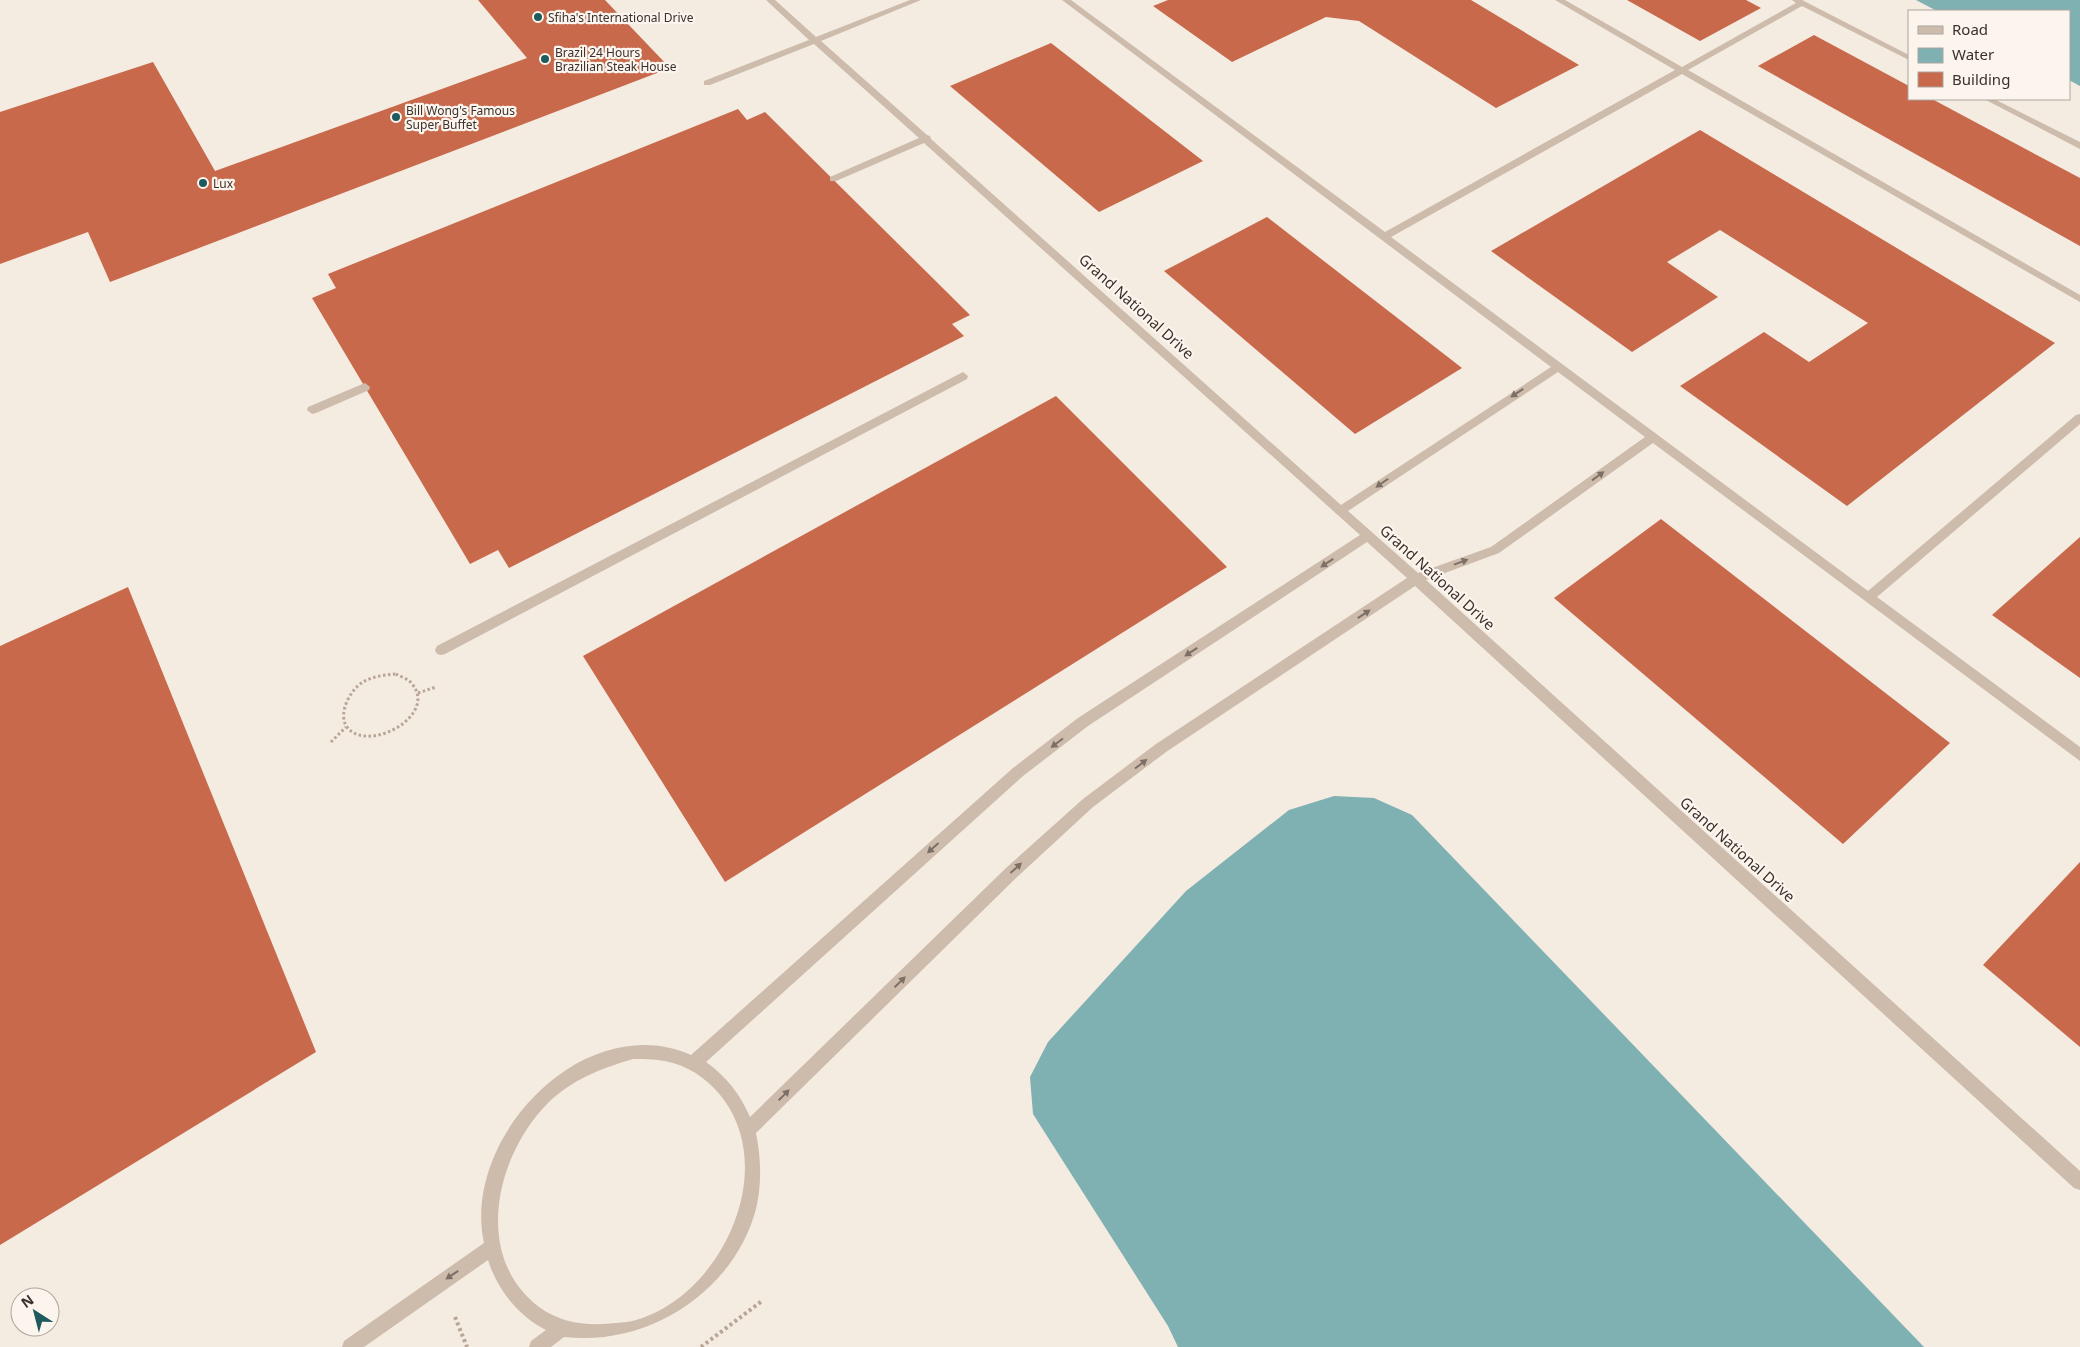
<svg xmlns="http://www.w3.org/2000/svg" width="2080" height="1347" font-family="'Noto Sans',sans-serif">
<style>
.water{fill:#7fb0b2}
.building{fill:#c8694b}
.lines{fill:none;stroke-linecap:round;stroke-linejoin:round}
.path-far1{stroke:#b9a596;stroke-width:3;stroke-dasharray:2.5 2.5;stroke-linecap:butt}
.path{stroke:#b9a596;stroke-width:4;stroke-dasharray:3 3;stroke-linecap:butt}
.minor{fill:#cdbbac;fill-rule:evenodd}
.oneway{fill:#7d6f65}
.poi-dot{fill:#1f5a5e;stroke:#fbf5ee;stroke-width:2}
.labels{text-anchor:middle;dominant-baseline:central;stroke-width:4.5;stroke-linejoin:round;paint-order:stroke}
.far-poi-label{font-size:12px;fill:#3b302b;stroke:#fbf5ee;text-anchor:start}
.street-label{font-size:15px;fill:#3b302b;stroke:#fbf5ee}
</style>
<rect width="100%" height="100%" fill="#f4ebe1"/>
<g class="water">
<polygon points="1916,0 2080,0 2080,86 2069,80 2069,11 1937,11"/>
<polygon points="1334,796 1374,798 1412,815 1924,1347 1178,1347 1168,1326 1033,1114 1030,1077 1048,1042 1186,891 1289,810"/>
</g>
<g class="building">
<polygon points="478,0 605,0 670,68 110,282 88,232 0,264 0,112 153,62 215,171 527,58"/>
<polygon points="1168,0 1471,0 1579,65 1496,108 1359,21 1326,17 1232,62 1153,6"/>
<polygon points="1627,0 1746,0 1761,8 1700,41"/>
<polygon points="1814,35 1909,86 1909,99 1932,99 2080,178 2080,246 1758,66"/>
<polygon points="1051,43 1203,161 1099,212 950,86"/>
<polygon points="738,109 747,120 765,112 970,315 952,324 964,336 509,568 498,550 470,564 312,298 336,288 328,274"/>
<polygon points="1700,130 2055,343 1847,506 1680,386 1764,332 1809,362 1868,323 1720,230 1667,262 1718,297 1632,352 1491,251"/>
<polygon points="1267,217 1462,368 1355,434 1164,271"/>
<polygon points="1056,396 1227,567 725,882 583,656"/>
<polygon points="1661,519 1950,743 1843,844 1554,598"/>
<polygon points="2080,537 2080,678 1992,615"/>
<polygon points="128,587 316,1052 0,1245 0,646"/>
<polygon points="2080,862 2080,1047 1983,965"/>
</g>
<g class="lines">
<g class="path-far1">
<path d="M396,674C401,677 409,679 412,684C436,712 381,747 354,733C333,722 348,691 363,682C373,676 385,675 396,674Z"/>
<polyline points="418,693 436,687"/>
<polyline points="331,742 346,727"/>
</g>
<g class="path">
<polyline points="455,1317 467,1347"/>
<polyline points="701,1347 762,1301"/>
</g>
<g class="minor">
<path d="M766,0H775L816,37L910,0H921L821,41L927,135L930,136L931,139L1341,505L1551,367L1062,0H1071L1385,232L1675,70L1555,0H1565L1682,67L1796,3L1792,0H1802L1909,55V60L1802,6L1688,70L2080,295V302L1682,74L1391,237L1868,591L2076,415L2080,414V424L1877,597L2080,747V761L1653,443L1499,553L1426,580L2080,1171V1190L2074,1188L1415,586L1166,752L1093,807L1016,878L756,1133C761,1158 762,1183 756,1209C735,1289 651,1347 564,1337L551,1347H529L531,1341L546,1330C518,1316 497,1289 488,1260L364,1347H342L344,1341L484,1243C461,1137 585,1008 691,1055L1013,768L1078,718L1360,535L924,143L836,181H830V177L919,138L814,44L710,85H704V81L809,40ZM1558,372L1645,437L1491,547L1418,573L1348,511ZM1367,542L1407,578L1156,744L1083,799L1006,868L750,1117C740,1094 727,1077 706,1062L1023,776L1088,726ZM633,1059C646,1059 660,1059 673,1063C694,1069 712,1083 724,1100C778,1174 720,1296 636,1320C630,1322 623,1322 616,1323C589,1326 562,1324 539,1307C472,1256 496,1155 548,1103C571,1080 602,1068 633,1059Z"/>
<polygon points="1984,99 1994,99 2080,142 2080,149"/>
<polygon points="963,372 968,376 967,379 445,654 441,655 437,654 435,650 437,646"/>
<polygon points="365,383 370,387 369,390 316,413 312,414 307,410 308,407"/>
</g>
</g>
<defs><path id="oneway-solid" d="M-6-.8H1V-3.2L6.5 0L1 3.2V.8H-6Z" transform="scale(1.25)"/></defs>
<g class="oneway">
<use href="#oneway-solid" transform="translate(1517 393) rotate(147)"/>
<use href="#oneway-solid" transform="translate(1598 476) rotate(-36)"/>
<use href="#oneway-solid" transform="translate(1382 483) rotate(145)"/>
<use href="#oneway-solid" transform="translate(1461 562) rotate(-20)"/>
<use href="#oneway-solid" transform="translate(1327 563) rotate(147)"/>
<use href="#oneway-solid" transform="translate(1364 614) rotate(-34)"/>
<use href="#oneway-solid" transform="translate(1191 652) rotate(147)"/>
<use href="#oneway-solid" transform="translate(1057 743) rotate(143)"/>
<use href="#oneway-solid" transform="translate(1141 764) rotate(-37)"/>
<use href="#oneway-solid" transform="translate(933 848) rotate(138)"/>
<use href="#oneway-solid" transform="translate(1016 868) rotate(-42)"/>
<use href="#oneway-solid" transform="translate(900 982) rotate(-44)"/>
<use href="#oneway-solid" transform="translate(784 1095) rotate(-45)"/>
<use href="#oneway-solid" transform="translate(452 1275) rotate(146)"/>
</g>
<g class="poi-dot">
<circle cx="538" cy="17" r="5"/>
<circle cx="545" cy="59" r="5"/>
<circle cx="396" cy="117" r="5"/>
<circle cx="203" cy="183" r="5"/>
</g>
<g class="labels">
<g class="far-poi-label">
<text x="548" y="17">Sfiha's International Drive</text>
<text x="555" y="52">Brazil 24 Hours<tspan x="555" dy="14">Brazilian Steak House</tspan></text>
<text x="406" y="110">Bill Wong's Famous<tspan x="406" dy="14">Super Buffet</tspan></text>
<text x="213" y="183">Lux</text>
</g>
<g class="street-label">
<text transform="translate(1137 306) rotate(42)">Grand National Drive</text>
<text transform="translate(1438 577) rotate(42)">Grand National Drive</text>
<text transform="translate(1738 849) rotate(42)">Grand National Drive</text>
</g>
</g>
<rect x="1908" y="10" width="162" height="90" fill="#fbf5ee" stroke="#aea6a0"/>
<rect x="1918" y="26" width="25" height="8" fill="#cdbbac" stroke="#aea6a0"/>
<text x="1952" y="35" font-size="15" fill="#3b302b">Road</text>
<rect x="1918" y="48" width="25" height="15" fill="#7fb0b2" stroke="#aea6a0"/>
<text x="1952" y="60" font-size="15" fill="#3b302b">Water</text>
<rect x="1918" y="72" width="25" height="15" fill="#c8694b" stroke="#aea6a0"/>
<text x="1952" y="85" font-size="15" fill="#3b302b">Building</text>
<g transform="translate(35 1312) rotate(324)"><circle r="24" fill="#fbf5ee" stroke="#aea6a0"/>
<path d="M0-4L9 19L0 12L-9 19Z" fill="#1f5a5e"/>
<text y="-8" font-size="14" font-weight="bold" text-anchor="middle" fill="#3b302b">N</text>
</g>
</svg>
